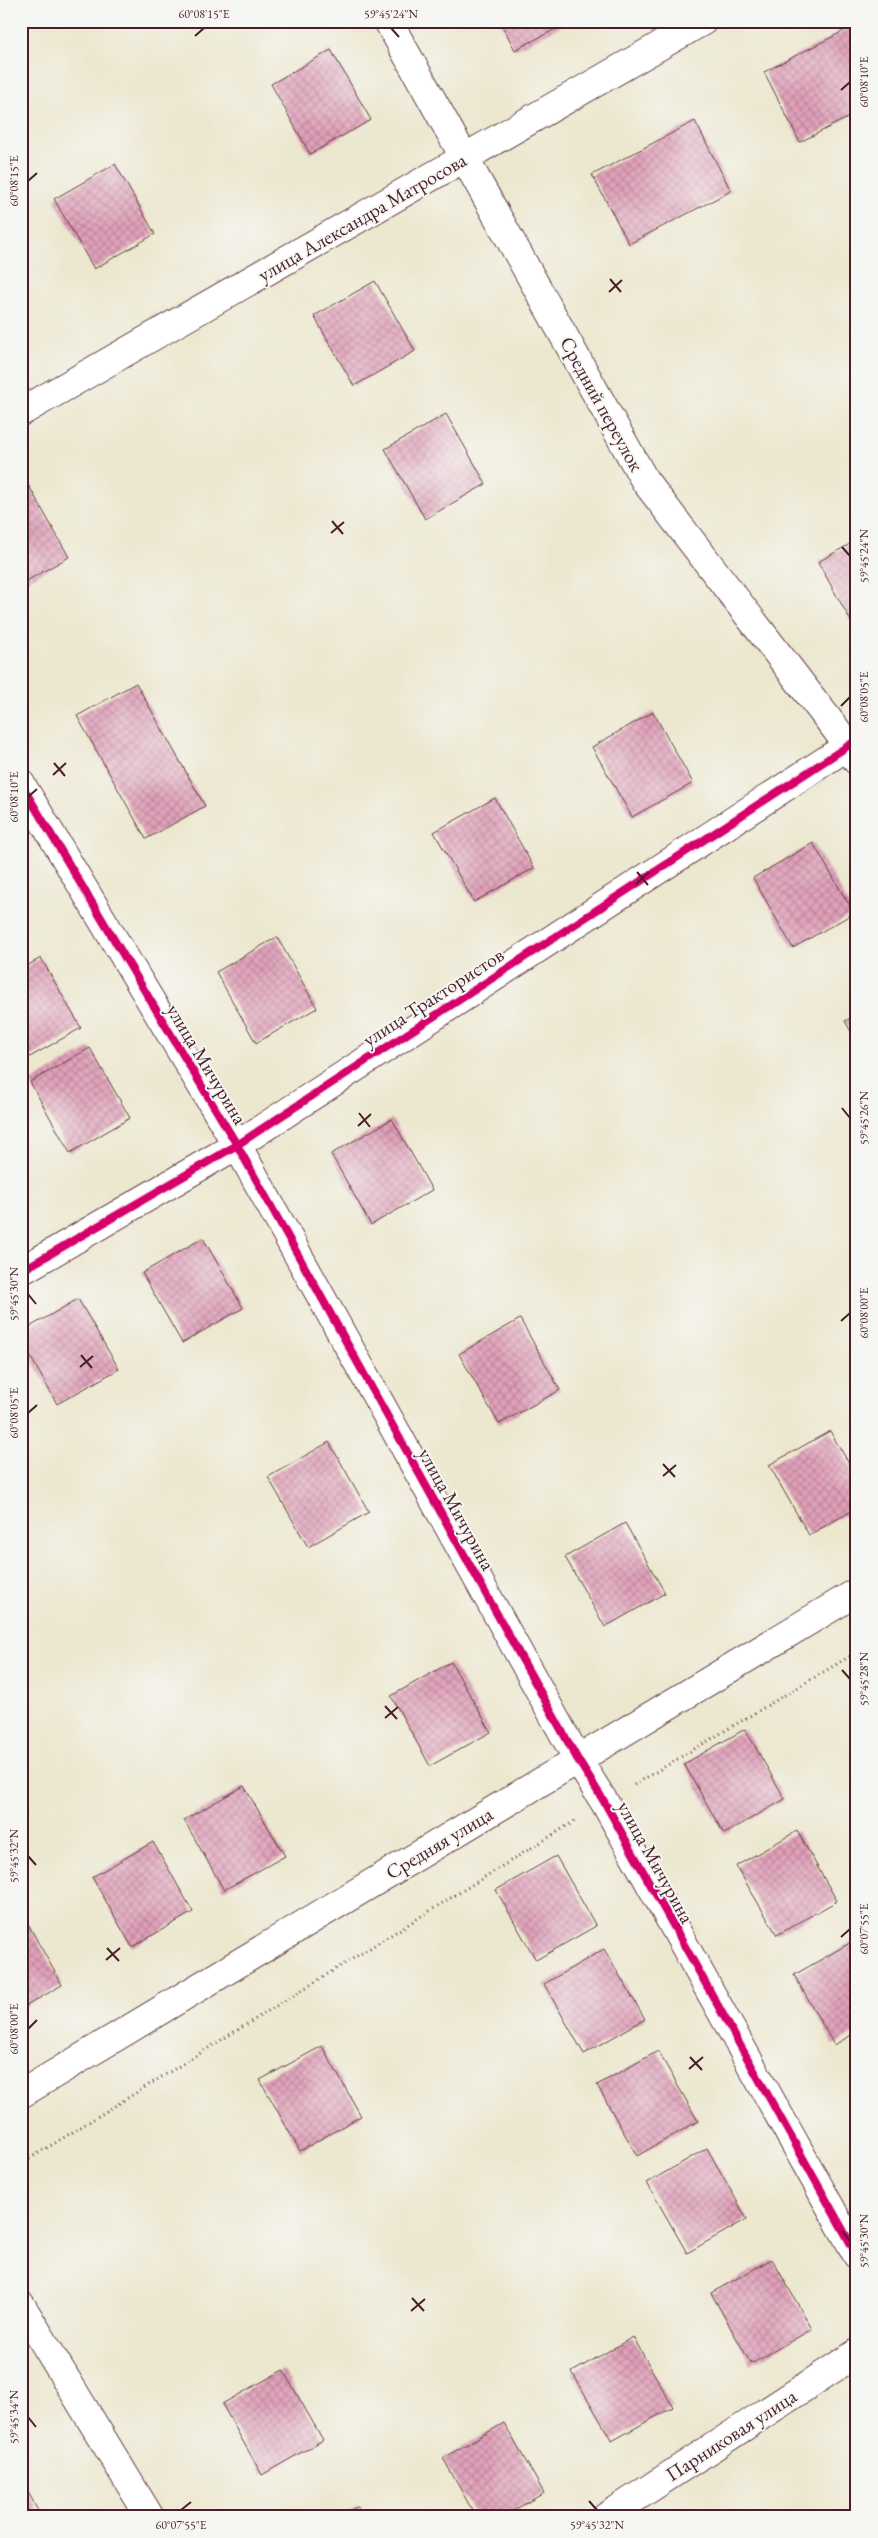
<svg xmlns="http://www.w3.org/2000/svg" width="878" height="2538" font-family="'EB Garamond',serif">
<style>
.building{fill:url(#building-cross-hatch)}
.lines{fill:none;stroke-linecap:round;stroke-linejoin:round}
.street-casing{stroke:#623d44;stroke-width:30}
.secondary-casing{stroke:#623d44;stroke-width:30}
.path{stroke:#623d44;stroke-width:3;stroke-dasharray:1 4;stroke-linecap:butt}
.street{stroke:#fff;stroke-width:28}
.secondary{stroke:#fff;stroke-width:28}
.cycleway-casing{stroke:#f6f6f2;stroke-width:11}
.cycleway{stroke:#d6006c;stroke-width:8}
.ticks{fill:none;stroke:#4a1f2b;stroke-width:2}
.labels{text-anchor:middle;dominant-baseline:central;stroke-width:4;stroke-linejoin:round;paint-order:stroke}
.street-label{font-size:20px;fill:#4a1f2b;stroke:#f6f6f2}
.neatline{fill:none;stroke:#4a1f2b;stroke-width:2}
.ticks-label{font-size:12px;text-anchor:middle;fill:#4a1f2b}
</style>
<defs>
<pattern id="building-cross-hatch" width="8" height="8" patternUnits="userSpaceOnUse" patternTransform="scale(1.25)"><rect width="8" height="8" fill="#e1a1ba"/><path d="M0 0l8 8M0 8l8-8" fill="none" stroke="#b88397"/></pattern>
</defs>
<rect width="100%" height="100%" fill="#f6f6f2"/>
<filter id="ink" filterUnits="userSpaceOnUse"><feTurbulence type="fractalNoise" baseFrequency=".02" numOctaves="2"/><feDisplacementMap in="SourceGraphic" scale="10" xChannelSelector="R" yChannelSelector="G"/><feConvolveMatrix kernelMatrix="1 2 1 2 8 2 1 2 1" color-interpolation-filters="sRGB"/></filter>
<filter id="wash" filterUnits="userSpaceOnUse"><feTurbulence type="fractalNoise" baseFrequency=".0096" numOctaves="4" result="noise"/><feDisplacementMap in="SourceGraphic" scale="20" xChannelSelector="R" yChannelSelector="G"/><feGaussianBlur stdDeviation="1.12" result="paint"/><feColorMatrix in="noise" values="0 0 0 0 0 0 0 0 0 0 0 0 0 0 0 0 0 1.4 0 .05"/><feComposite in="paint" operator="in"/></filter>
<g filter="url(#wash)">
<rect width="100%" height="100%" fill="#ece7cf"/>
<g id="blocks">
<g class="building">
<polygon points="500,21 571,21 515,50"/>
<polygon points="857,24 857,113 800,142 764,72"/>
<polygon points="331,50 371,120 310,154 271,84"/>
<polygon points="695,121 731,191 629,244 592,175"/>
<polygon points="115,164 155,234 94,269 54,199"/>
<polygon points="375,281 415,351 354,386 314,316"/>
<polygon points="446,414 486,484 425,519 385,449"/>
<polygon points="29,486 69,557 21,584 21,491"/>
<polygon points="857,540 857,632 818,562"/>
<polygon points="136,683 205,806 146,839 77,716"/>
<polygon points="653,712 693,783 632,817 592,747"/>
<polygon points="495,798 534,868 474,902 434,832"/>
<polygon points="813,843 854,913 793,948 753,878"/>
<polygon points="277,937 317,1008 256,1043 216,972"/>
<polygon points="41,958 81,1028 21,1062 21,969"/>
<polygon points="857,1015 857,1042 845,1021"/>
<polygon points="90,1048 130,1118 70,1153 30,1082"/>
<polygon points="392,1119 432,1190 371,1225 331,1154"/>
<polygon points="203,1238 243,1308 182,1343 142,1273"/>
<polygon points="78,1299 119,1369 57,1404 21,1340 21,1332"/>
<polygon points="520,1319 560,1390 499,1424 459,1354"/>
<polygon points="830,1431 857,1477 857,1508 809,1535 769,1465"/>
<polygon points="329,1442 369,1512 308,1547 268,1477"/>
<polygon points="625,1523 665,1593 605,1627 565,1557"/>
<polygon points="451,1662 491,1732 430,1766 391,1696"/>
<polygon points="745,1729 785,1799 724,1834 684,1764"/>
<polygon points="244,1786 285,1856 224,1890 184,1820"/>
<polygon points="797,1831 837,1901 777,1935 736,1866"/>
<polygon points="153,1842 193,1912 132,1947 92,1877"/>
<polygon points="556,1856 596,1926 536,1960 496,1890"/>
<polygon points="23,1915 62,1985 21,2009 21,1916"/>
<polygon points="855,1940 857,1944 857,2032 834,2045 794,1975"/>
<polygon points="604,1949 645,2019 584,2054 544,1984"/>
<polygon points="322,2046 361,2116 300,2151 260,2080"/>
<polygon points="658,2051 698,2121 637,2156 597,2085"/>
<polygon points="707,2148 747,2219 687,2253 647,2183"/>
<polygon points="772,2259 812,2329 751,2364 711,2293"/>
<polygon points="633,2337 673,2407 612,2441 572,2372"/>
<polygon points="283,2370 323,2440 262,2475 222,2404"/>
<polygon points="504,2423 544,2493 502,2517 476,2517 443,2458"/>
<polygon points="21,2480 42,2517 21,2517"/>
<polygon points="358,2506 364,2517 339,2517"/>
</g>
</g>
</g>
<g filter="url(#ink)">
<use href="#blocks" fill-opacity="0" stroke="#623d44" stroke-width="1"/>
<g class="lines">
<g class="street-casing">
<g id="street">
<polyline points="388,21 645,481 848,745 857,761"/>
<polyline points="21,412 703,21"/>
<polyline points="21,784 237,1145 578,1760 605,1803 857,2255"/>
<polyline points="21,1271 237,1145 857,740"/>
<polyline points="21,2305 150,2517"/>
<polyline points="606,2517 857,2353"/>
</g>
</g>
<g class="secondary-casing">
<polyline id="secondary" points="21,2094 857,1592"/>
</g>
<g class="path">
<polyline points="634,1785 857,1652"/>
<polyline points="21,2164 575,1821"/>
</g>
<use href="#street" class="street"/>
<use href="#secondary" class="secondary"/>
<g class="cycleway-casing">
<g id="cycleway">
<polyline points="21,784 237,1145 578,1760 605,1803 857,2255"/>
<polyline points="21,1271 237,1145 857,740"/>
</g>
</g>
<use href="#cycleway" class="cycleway"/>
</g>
</g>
<path class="ticks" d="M391,28L399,37M195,36L204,28M841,90L850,82M28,181L37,173M610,279L621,292M609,292L622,280M332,521L343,534M331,533L344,522M842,547L850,556M841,706L850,697M54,763L65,776M53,775L66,763M28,797L37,789M637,872L648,885M636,884L649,872M842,1108L850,1118M359,1113L370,1127M358,1126L371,1114M28,1294L36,1304M841,1321L850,1313M81,1355L92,1368M80,1367L93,1356M28,1413L37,1405M663,1464L675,1477M663,1476L676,1465M842,1670L850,1679M385,1706L397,1719M385,1718L398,1707M28,1856L36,1865M841,1937L850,1929M107,1948L119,1961M106,1960L120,1948M28,2029L37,2020M690,2057L702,2070M689,2069L703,2057M842,2231L850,2241M412,2298L424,2311M411,2311L425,2299M28,2417L36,2427M589,2501L597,2510M181,2510L191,2502"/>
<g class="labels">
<g class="street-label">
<text transform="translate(362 217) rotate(-30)">улица Александра Матросова</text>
<text transform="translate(602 404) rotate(61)">Средний переулок</text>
<text transform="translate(433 997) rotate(-33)">улица Трактористов</text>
<text transform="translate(207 1064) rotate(59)">улица Мичурина</text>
<text transform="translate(457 1509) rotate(61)">улица Мичурина</text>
<text transform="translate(439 1843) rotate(-31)">Средняя улица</text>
<text transform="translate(656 1862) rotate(61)">улица Мичурина</text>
<text transform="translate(731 2435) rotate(-33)">Парниковая улица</text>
</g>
</g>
<rect width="878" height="2538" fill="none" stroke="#f6f6f2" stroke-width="55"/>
<rect x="28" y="28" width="822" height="2482" class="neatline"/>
<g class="ticks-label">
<text x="204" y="18">60°08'15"E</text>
<text x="391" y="18">59°45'24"N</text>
<text transform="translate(864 82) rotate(-90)" y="4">60°08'10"E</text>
<text transform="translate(14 181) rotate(-90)" y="4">60°08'15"E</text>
<text transform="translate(864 556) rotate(-90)" y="4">59°45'24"N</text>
<text transform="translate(864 697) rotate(-90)" y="4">60°08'05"E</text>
<text transform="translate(14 797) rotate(-90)" y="4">60°08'10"E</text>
<text transform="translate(864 1118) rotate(-90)" y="4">59°45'26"N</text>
<text transform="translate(14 1294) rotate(-90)" y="4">59°45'30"N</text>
<text transform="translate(864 1313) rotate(-90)" y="4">60°08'00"E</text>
<text transform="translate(14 1413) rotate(-90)" y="4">60°08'05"E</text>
<text transform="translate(864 1679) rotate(-90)" y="4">59°45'28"N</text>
<text transform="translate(14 1856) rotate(-90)" y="4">59°45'32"N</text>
<text transform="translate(864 1929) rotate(-90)" y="4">60°07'55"E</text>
<text transform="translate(14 2029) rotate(-90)" y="4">60°08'00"E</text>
<text transform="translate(864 2241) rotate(-90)" y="4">59°45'30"N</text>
<text transform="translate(14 2417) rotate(-90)" y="4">59°45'34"N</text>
<text x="181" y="2529">60°07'55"E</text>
<text x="597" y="2529">59°45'32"N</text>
</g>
</svg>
